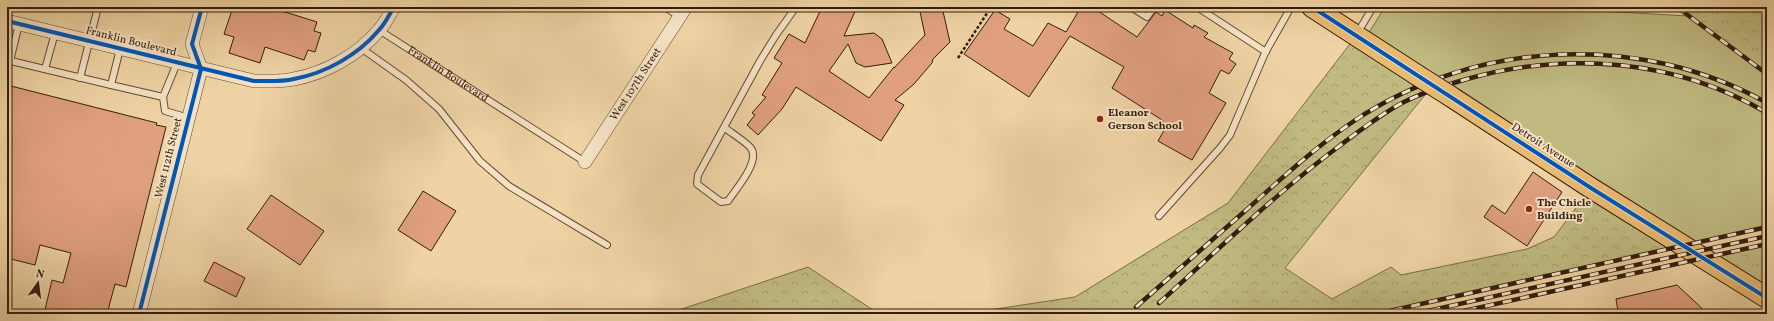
<svg xmlns="http://www.w3.org/2000/svg" width="1774" height="321" font-family="Vollkorn,serif">
<style>
.grass{fill:#c0ba81;stroke:#7a6c47}
.forest{fill:url(#forest-crowns);stroke:#7a6c47}
.building{fill:#e0a080;stroke:#331d0d}
.lines{fill:none;stroke-linecap:round;stroke-linejoin:round}
.service-casing{stroke:#624a33;stroke-width:8}
.minor-casing{stroke:#624a33;stroke-width:14}
.primary-casing{stroke:#331d0d;stroke-width:22}
.path{stroke:#331d0d;stroke-width:2.5;stroke-dasharray:3 2;stroke-linecap:butt}
.service{stroke:#f5e2c4;stroke-width:6}
.minor{stroke:#f5e2c4;stroke-width:13}
.primary{stroke:#e8ba72;stroke-width:20}
.rail-casing{stroke:#331d0d;stroke-width:4.5}
.rail{stroke:#f5e2c4;stroke-width:3;stroke-dasharray:9;stroke-linecap:butt}
.primary-bridge-casing{stroke:#331d0d;stroke-width:22;stroke-linecap:butt}
.primary-bridge{stroke:#e8ba72;stroke-width:20}
.cycleway-casing{stroke:#f5e2c4;stroke-width:6}
.cycleway{stroke:#0057b8;stroke-width:4}
.poi-dot{fill:#8f2418;stroke:#f5e2c4;stroke-width:1.5}
.labels{text-anchor:middle;dominant-baseline:central;stroke-width:4;stroke-linejoin:round;paint-order:stroke}
.street-label{font-size:11px;fill:#331d0d;stroke:#f5e2c4}
.poi-label{font-size:11px;font-weight:bold;fill:#331d0d;stroke:#f5e2c4;text-anchor:start}
</style>
<defs>
<pattern id="forest-crowns" width="20" height="18" patternUnits="userSpaceOnUse"><rect width="20" height="18" fill="#c0ba81"/><path d="M2 6a3 3 0 1 1 6 0M12 15a3 3 0 1 1 6 0" fill="none" stroke="#a59f6e"/></pattern>
</defs>
<rect width="100%" height="100%" fill="#efd3a4"/>
<filter id="stains"><feTurbulence type="fractalNoise" baseFrequency=".005" numOctaves="4"/><feColorMatrix values="0 0 0 0 .2 0 0 0 0 .09 0 0 0 0 .02 0 0 0 .5 -.17"/></filter>
<radialGradient id="worn" r=".72"><stop offset=".6" stop-color="#630" stop-opacity="0"/><stop offset="1" stop-color="#630" stop-opacity=".3"/></radialGradient>
<polygon class="grass" points="1385,7 1579,7 1599,11 1688,16 1767,74 1767,227 1682,245 1364,40"/>
<g class="forest">
<polygon points="1675,7 1763,7 1767,9 1767,74"/>
<polygon points="1356,36 1433,85 1285,268 1332,299 1391,267 1401,275 1527,249 1554,237 1591,188 1682,245 1373,314 963,314 1075,297 1228,203"/>
<polygon points="1767,244 1767,298 1703,258"/>
<polygon points="808,267 879,314 667,314"/>
</g>
<g class="building">
<polygon points="233,7 269,7 317,22 314,31 321,33 315,52 308,50 304,60 265,47 260,63 229,53 234,37 224,34"/>
<polygon points="822,7 857,7 844,36 874,33 882,39 892,63 865,67 856,63 848,44 829,71 869,98 894,67 894,68 925,35 919,7 942,7 950,42 933,59 932,63 914,84 895,100 904,105 881,141 796,87 782,109 758,135 747,125 755,115 752,113 766,97 762,95 782,63 774,58 789,34 805,43"/>
<polygon points="1081,7 1092,7 1137,37 1156,12 1162,16 1165,10 1193,28 1194,25 1208,33 1204,37 1233,53 1229,59 1236,64 1229,74 1221,70 1209,93 1226,103 1192,160 1158,141 1166,127 1162,120 1112,88 1124,67 1070,36 1029,97 964,54 995,10 1010,19 1004,29 1033,46 1048,23 1066,32"/>
<polygon points="7,85 157,123 156,125 166,127 126,287 115,284 107,314 44,314 52,280 63,283 71,253 40,245 35,265 7,258"/>
<polygon points="1533,172 1562,192 1527,246 1484,217 1492,205 1505,214"/>
<polygon points="423,191 456,211 431,251 398,230"/>
<polygon points="271,195 324,231 300,265 247,229"/>
<polygon points="214,262 245,278 236,297 204,281"/>
<polygon points="1677,285 1708,314 1621,314 1618,311 1616,299"/>
</g>
<g class="lines">
<g class="service-casing">
<g id="service">
<polyline points="665,7 680,17"/>
<polyline points="1131,7 1147,17 1154,7"/>
<polyline points="1197,7 1266,52"/>
<path id="s1" d="M379,30L585,162"/>
<polyline points="1358,32 1373,7"/>
<polyline points="361,48 406,80 439,109 480,161 509,186 607,245"/>
<polyline points="7,60 111,85 120,49"/>
<polyline points="10,61 19,24"/>
<polyline points="45,69 55,33"/>
<polyline points="80,78 98,7"/>
<polyline points="111,85 163,97 177,63"/>
<polyline points="163,97 165,111 189,118"/>
<path d="M725,128C733,134 743,140 750,147C762,160 736,189 728,201L721,202L697,184L698,175L760,61L776,35L796,7"/>
<polyline points="1159,216 1220,148 1230,135 1265,53 1291,7"/>
</g>
</g>
<g class="minor-casing">
<g id="minor">
<path d="M7,21L254,81C267,81 281,82 294,79C326,73 358,55 379,30C385,24 389,15 394,7"/>
<path id="s2" d="M585,162L686,7"/>
<polyline points="139,314 201,69 192,44 202,7"/>
</g>
</g>
<g class="primary-casing">
<g id="primary">
<polyline points="1312,7 1417,75"/>
<polyline points="1450,96 1591,188 1767,298"/>
</g>
</g>
<polyline class="path" points="958,58 991,7"/>
<use href="#service" class="service"/>
<use href="#minor" class="minor"/>
<use href="#primary" class="primary"/>
<g class="rail-casing">
<g id="rail">
<polyline points="1677,7 1767,74"/>
<path d="M1159,303C1218,250 1275,194 1338,147C1359,131 1381,114 1404,102C1424,92 1446,85 1467,79C1567,51 1676,59 1767,113"/>
<path d="M1136,307C1172,275 1209,243 1245,211C1280,180 1314,148 1354,121C1475,40 1639,31 1767,103"/>
<polyline points="1376,314 1767,227"/>
<polyline points="1414,314 1767,236"/>
<polyline points="1450,314 1767,244"/>
</g>
</g>
<use href="#rail" class="rail"/>
<g class="primary-bridge-casing">
<polyline id="primary-bridge" points="1417,75 1450,96"/>
</g>
<use href="#primary-bridge" class="primary-bridge"/>
<g class="cycleway-casing">
<g id="cycleway">
<polyline points="1312,7 1591,188 1767,298"/>
<path d="M7,21L254,81C267,81 281,82 294,79C326,73 358,55 379,30C385,24 389,15 394,7"/>
<polyline points="139,314 201,69 192,44 202,7"/>
</g>
</g>
<use href="#cycleway" class="cycleway"/>
</g>
<g class="poi-dot">
<circle cx="1100" cy="119" r="4"/>
<circle cx="1529" cy="209" r="4"/>
</g>
<g class="labels">
<g class="street-label">
<text transform="translate(131 42) rotate(14)">Franklin Boulevard</text>
<text stroke="none"><textPath href="#s1" startOffset="82">Franklin Boulevard</textPath></text>
<text stroke="none"><textPath href="#s2" startOffset="93">West 107th Street</textPath></text>
<text transform="translate(1543 146) rotate(33)">Detroit Avenue</text>
<text transform="translate(169 158) rotate(-76)">West 112th Street</text>
</g>
<g class="poi-label">
<text x="1108" y="113">Eleanor<tspan x="1108" dy="13">Gerson School</tspan></text>
<text x="1537" y="203">The Chicle<tspan x="1537" dy="13">Building</tspan></text>
</g>
</g>
<rect width="1774" height="321" fill="none" stroke="#efd3a4" stroke-width="24"/>
<rect x="8" y="8" width="1758" height="305" fill="none" stroke="#331d0d" stroke-width="2"/>
<rect x="12" y="12" width="1750" height="297" fill="none" stroke="#331d0d"/>
<g transform="translate(38 283) rotate(14)" stroke="#f5e2c4" stroke-width="3" paint-order="stroke">
<path d="M0-3L7 15L0 10L-7 15Z" fill="#331d0d"/>
<text y="-6" font-size="11" font-weight="bold" text-anchor="middle" fill="#331d0d">N</text>
</g>
<rect width="100%" height="100%" filter="url(#stains)"/>
<rect width="100%" height="100%" fill="url(#worn)"/>
</svg>
